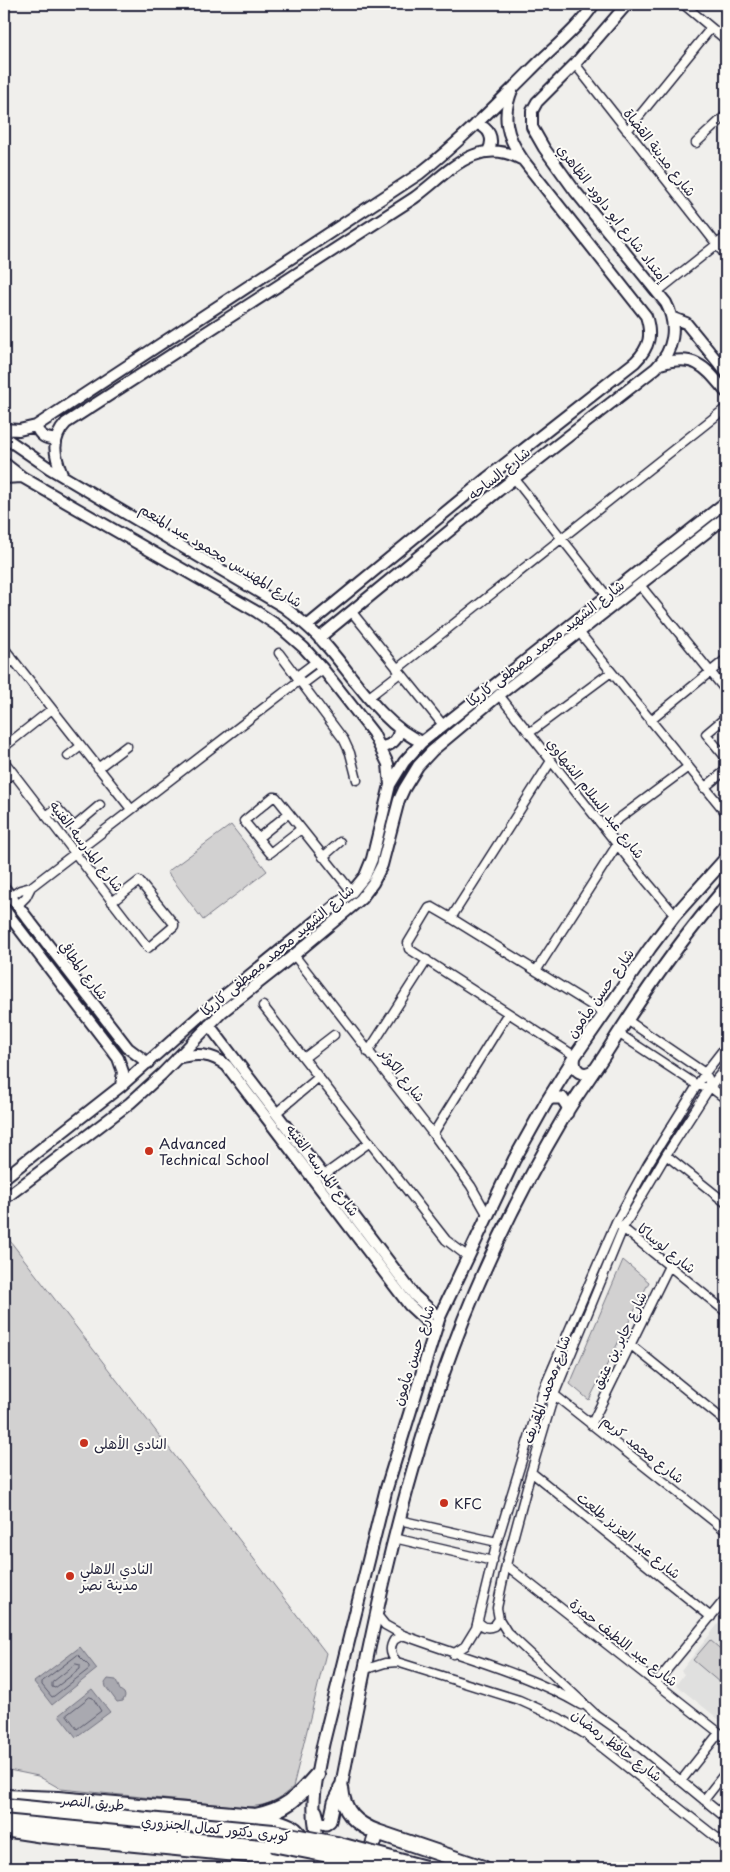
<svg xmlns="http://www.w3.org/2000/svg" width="730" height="1872" viewBox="0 0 730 1872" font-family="'Playpen Sans','Playpen Sans Arabic',sans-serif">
	<rect width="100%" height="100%" fill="#f0efec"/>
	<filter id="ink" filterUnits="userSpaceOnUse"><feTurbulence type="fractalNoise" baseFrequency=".02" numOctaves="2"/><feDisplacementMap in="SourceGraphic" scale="10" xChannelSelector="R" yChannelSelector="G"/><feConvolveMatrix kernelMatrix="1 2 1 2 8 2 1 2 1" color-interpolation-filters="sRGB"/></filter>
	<g filter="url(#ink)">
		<path fill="#e0e0df" d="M 726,1614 L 726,1725 L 676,1685 L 684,1674 L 681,1671 Z"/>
		<path fill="#d2d1d1" stroke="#7a7a86" d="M 231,825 L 267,871 L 203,920 L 167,872 Z
			M 4,1233 L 326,1653 L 293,1787 C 276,1802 267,1806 244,1807 L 61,1789 L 38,1776 L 4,1769 Z
			M 623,1260 L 649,1282 L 589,1400 L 570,1384 Z
			M 710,1640 L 726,1654 L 726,1688 L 693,1660 Z"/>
		<path fill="#a9a9b0" stroke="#737381" d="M 80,1647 L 97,1669 L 52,1705 L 34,1682 Z
			M 108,1679 L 116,1680 L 120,1690 L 124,1693 L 125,1696 L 123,1701 L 117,1702 L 106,1687 L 105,1683 Z
			M 92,1689 L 110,1712 L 76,1737 L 59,1715 Z"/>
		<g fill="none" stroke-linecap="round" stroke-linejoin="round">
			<path stroke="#58586a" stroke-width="1" d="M 78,1655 L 89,1666 L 89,1669 L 54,1696 L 52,1697 L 42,1685 L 42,1682 Z
				M 76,1664 L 80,1665 L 80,1669 L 55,1688 L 52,1687 L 52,1683 Z
				M 90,1697 L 93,1698 L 101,1711 L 77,1729 L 67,1715 Z"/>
			<g stroke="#22223b" stroke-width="11">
				<path id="street" d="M 683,4 L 726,40
					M 575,64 L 726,256
					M 627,131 L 711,28
					M 696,143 L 726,115
					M 657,292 L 726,237
					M 514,478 L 607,596
					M 640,585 L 726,691
					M 351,611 L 443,725
					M 579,632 L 726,813
					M 4,648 L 131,809
					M 279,653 L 344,740 L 350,753 L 357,780
					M 4,668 L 13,660
					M 397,669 L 726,408
					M 297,676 L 317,661
					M 303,684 L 323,669
					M 499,695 L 643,877 L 675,915
					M 369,697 L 400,673
					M 726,717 L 706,734 L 726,758
					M 650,721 L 726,659
					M 529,733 L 611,672
					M 4,747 L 52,709
					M 68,756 L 81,746
					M 4,761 L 148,948 L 174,926 L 174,924 L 139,881 L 112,902
					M 98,768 L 127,746
					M 4,780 L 13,773
					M 704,788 L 726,770
					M 46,816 L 57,808 L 74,827 L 100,805
					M 301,829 L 270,853 L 244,821 L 273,797 L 276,797 L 352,892
					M 605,829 L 688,767
					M 258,838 L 289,813
					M 323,857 L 340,842
					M 10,897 L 20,890 L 31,887 L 300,680
					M 17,906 L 26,897 L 31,887
					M 451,918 L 551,761
					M 294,955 L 433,1134 L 471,1186 L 487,1214
					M 536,971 L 617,845
					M 263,1006 L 446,1240 L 467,1256
					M 627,1020 L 705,1073 L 708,1078 L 710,1087 L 726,1099
					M 618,1033 L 697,1085 L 704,1087 L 710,1087
					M 368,1052 L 427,960
					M 575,1056 L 409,949 L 408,943 L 429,908 L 432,907 L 451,918 L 604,1013
					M 304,1058 L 334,1035
					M 276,1113 L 319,1077
					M 433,1134 L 508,1013
					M 666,1155 L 726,1203
					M 324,1175 L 370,1142
					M 619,1225 L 726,1312
					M 631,1345 L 726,1422
					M 552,1393 L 726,1531
					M 591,1425 L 669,1266
					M 531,1472 L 711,1617
					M 399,1520 L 497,1542
					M 394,1538 L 493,1561
					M 506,1565 L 726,1738
					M 377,1615 L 385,1625 L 403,1635 C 462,1657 526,1673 581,1705
					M 478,1621 C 482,1627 487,1629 494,1626 L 499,1619
					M 453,1654 L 465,1646 L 476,1628 L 497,1542 L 544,1388 L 616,1222 L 648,1164 L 705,1073 L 726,1046
					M 397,1662 C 390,1655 389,1648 394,1640 L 403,1635
					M 366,1669 L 385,1663 L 397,1662 L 519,1700 L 559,1718 L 585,1734 L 726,1845
					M 656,1683 L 726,1598
					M 591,1711 L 625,1735 L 726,1818
					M 594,1713 L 507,1632 L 499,1619 L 497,1608 L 506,1565 L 531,1472 L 554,1395 L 623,1228 L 666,1155 L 710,1087 L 726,1067
					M 681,1781 L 719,1733
					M 704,1800 L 726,1772"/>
			</g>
			<g stroke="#22223b" stroke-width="14">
				<path id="secondary" d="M 476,124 C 489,127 495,139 488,151
					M 673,318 L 686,323 L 726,372
					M 660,364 C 696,353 705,367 726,392
					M 36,426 C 39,435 46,440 56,439
					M 4,429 L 19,430 L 36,426 L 419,174 C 462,140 500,101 539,62 C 558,44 580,26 594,4
					M 4,437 L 49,468 L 284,607 C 298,618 312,629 324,643 C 353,675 382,726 422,742
					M 4,463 L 22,477 L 257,612 L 281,628 L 304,648 L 323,669 L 373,733 L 388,764 L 390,785
					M 62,475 C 55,456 50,440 66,423 L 414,198 C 448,173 477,134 523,160
					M 4,478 L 22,477
					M 307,626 L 487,478 L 635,362 C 650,347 652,335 646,316 L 523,160 C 506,136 501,115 513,88
					M 319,638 L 498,491 L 656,368 C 674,350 678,326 666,303 L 575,191 L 544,148 L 532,127 L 532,111 L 537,102 L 575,64 L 627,4
					M 381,747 C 391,746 398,740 399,730
					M 4,888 L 128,1048 L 148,1063
					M 4,909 L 118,1058 L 123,1072 L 121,1086
					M 209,1025 L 415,1296 L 439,1318
					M 177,1058 C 196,1053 212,1053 227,1066 L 409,1305 L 435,1329
					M 4,1178 L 121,1086 L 202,1014 L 352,892 L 365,876 L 372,859 L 390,785 L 404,762 L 422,742 L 726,502
					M 4,1199 L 130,1103 L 162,1074 L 222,1012 L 294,955 L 361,899 L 373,883 L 382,865 L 399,800 L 404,789 L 418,766 L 432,751 L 499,695 L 726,517"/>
			</g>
			<g stroke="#22223b" stroke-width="15">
				<path id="primary" d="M 575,1056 C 571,1071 584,1079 595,1069
					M 547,1101 L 551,1098 L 562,1098 L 568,1107 L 567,1113
					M 316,1811 L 319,1822 L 326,1824 L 330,1821 L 334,1802 L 341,1788 C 368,1648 396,1507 444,1372 C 475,1283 517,1196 565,1115 C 577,1095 591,1076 604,1056 C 641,997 680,940 726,887
					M 320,1846 C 308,1813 316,1778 323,1744 L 386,1490 L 439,1318 L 514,1160 L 547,1101 L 575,1056 L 650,948 L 675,915 L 726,858"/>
			</g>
			<g stroke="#22223b" stroke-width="18">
				<path id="highway" d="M 341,1788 C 343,1812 356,1824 377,1832 L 483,1868
					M 4,1797 L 58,1799 L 255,1816 C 286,1810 297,1798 317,1775
					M 258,1817 C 275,1822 298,1823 303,1843
					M 4,1821 L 272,1844
					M 4,1829 L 43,1835 L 268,1857 L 329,1868
					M 367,1865 L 377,1832"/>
			</g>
			<use href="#street" stroke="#fdfcf7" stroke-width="8"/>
			<use href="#secondary" stroke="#fdfcf7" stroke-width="10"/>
			<use href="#primary" stroke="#fdfcf7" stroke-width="11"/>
			<use href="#highway" stroke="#fdfcf7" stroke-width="14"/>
			<g stroke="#22223b" stroke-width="18" stroke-linecap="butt">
				<path id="highway-bridge" d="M 4,1806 L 273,1832 L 336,1844 L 425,1868
					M 272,1844 L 333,1856 L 382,1868"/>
			</g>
			<use href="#highway-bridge" stroke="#fdfcf7" stroke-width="14"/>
		</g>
	</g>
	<g fill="#c8321e" stroke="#fdfcf7" stroke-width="2">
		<circle cx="149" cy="1151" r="5"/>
		<circle cx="84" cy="1443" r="5"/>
		<circle cx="444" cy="1503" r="5"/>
		<circle cx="70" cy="1576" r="5"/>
	</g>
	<g text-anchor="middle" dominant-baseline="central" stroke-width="4" stroke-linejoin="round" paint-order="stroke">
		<g font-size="14" fill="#22223b" stroke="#fdfcf7">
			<text transform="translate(660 152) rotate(52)">شارع مدينة القضاة</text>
			<text transform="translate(613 213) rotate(52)">إمتداد شارع ابو داوود الظاهري</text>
			<text transform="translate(499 473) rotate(-39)">شارع الساحه</text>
			<text transform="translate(221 555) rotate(31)">شارع المهندس محمود عبد المنعم</text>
			<text transform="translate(545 643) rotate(-38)">شارع الشهيد محمد مصطفى كاريكا</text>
			<text transform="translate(596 798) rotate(52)">شارع عبد السلام الشهاوي</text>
			<text transform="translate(87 846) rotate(52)">شارع المدرسه الفنيه</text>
			<text transform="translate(277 950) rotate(-40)">شارع الشهيد محمد مصطفى كاريكا</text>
			<text transform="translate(84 970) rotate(52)">شارع المطافي</text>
			<text transform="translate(600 993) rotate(-55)">شارع حسن مأمون</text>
			<text transform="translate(403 1075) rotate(52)">شارع الكوثر</text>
			<text transform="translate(323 1170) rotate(53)">شارع المدرسه الفنيه</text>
			<text transform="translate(667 1248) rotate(39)">شارع لوساكا</text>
			<text transform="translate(619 1340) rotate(-64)">شارع جابر بن عتيق</text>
			<text transform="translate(413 1355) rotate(-72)">شارع حسن مأمون</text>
			<text transform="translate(546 1389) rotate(-70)">شارع محمد المقريف</text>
			<text transform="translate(643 1449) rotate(38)">شارع محمد كريم</text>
			<text transform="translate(629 1535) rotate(39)">شارع عبد العزيز طلعت</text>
			<text transform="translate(624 1642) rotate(38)">شارع عبد اللطيف حمزة</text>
			<text transform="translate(617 1745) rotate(37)">شارع حافظ رمضان</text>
			<text transform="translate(93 1802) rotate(5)">طريق النصر</text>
			<text transform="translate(216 1828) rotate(6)">كوبرى دكتور كمال الجنزوري</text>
		</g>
		<g font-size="14" fill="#22223b" stroke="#fdfcf7" text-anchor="start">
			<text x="159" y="1143">Advanced<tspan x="159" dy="16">Technical School</tspan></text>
			<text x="94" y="1443">النادي الأهلى</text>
			<text x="454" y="1503">KFC</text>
			<text x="80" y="1568">النادي الاهلي<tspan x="80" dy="16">مدينة نصر</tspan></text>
		</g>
	</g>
	<rect width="730" height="1872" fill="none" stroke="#fdfcf7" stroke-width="20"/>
	<rect x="10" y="10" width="710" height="1852" fill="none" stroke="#22223b" stroke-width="2" filter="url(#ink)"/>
</svg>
